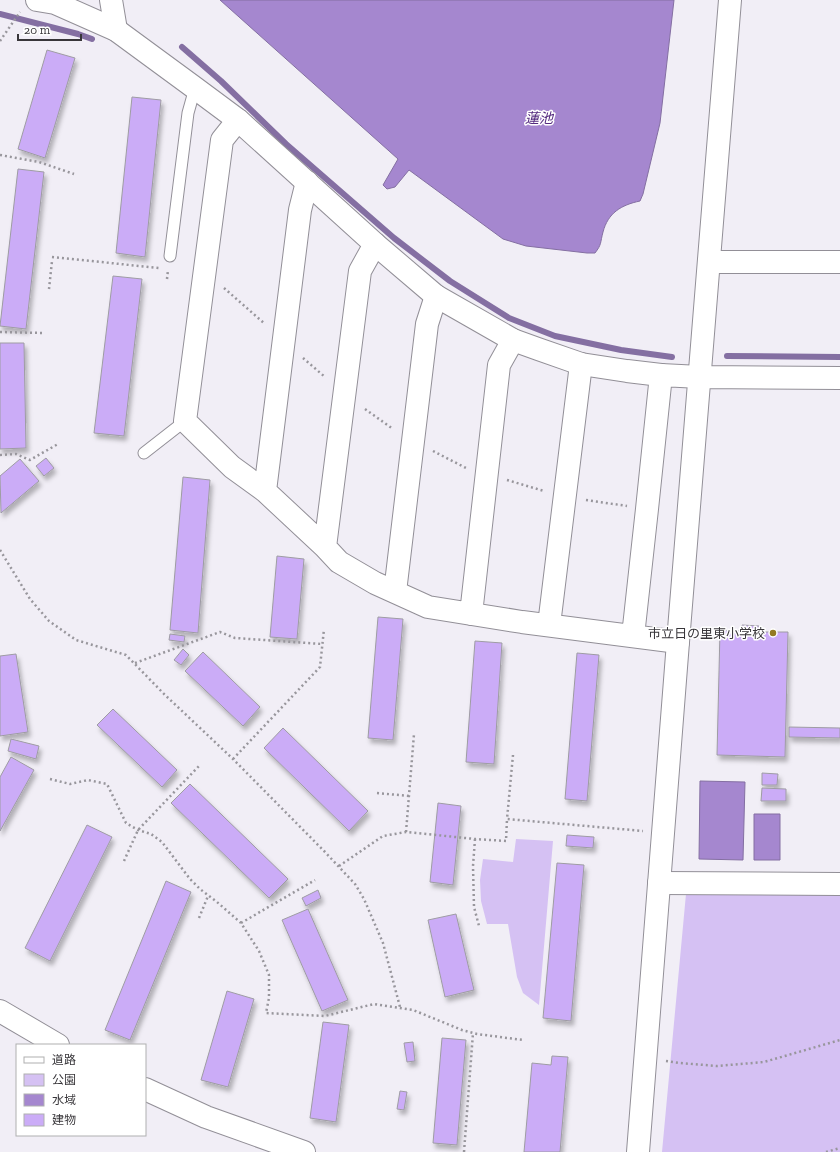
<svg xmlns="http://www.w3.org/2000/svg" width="840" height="1152" viewBox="0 0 840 1152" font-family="'Zilla Slab','Noto Sans JP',serif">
	<defs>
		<filter id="shadow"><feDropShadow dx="2.5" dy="4.5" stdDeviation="2" flood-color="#0004"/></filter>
	</defs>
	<rect width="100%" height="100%" fill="#f1eef6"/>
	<path fill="#d5c1f3" d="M 516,839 L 553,841 L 539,1005 L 523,993 L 517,977 L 508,924 L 487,924 L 481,901 L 480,880 L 483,859 L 513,862 Z
		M 686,894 L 840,894 L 840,1152 L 662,1152 Z"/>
	<path fill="#a587cf" stroke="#846fa2" d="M 220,0 L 674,0 L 660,123 L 643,194 L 640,201 C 621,205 608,213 603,232 C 600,243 602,244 595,253 L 587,253 L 526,246 L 503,239 L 409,170 L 395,187 L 387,189 L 383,185 L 398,159 Z
		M 700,781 L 745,782 L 743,860 L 699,859 Z
		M 754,814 L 780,814 L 780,860 L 754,860 Z"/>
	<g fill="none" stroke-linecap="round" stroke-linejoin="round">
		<path stroke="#846fa2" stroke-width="6" d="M 0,14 L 78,34 L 92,39
			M 182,47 L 221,81 L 286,144 L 394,238 L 450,281 L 509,318 L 555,336 L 621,350 L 672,357
			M 727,356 L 840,357"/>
	</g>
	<path fill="#cbacf7" stroke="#9e9ca3" filter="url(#shadow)" d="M 47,50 L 75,58 L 45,158 L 18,149 Z
		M 132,97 L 161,100 L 145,257 L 116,253 Z
		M 18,169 L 44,172 L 26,329 L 0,326 Z
		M 113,276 L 142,279 L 124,436 L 94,433 Z
		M 0,343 L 24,343 L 26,448 L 0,449 Z
		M 46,458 L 54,468 L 44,476 L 36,466 Z
		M 20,459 L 39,481 L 1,513 L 0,476 Z
		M 183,477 L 210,480 L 198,633 L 170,630 Z
		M 277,556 L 304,559 L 297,639 L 270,637 Z
		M 378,617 L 403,619 L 393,740 L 368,738 Z
		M 742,625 L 759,626 L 758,632 L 788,632 L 785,757 L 717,755 L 720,630 L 742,631 Z
		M 170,634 L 185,636 L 184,642 L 169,640 Z
		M 475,641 L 502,643 L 494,764 L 466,762 Z
		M 183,649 L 189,655 L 181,665 L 174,660 Z
		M 203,652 L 260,707 L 243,726 L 185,671 Z
		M 577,653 L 599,655 L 587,801 L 565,799 Z
		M 16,654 L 28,732 L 0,736 L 0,656 Z
		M 113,709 L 177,770 L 162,787 L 97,725 Z
		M 789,727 L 840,728 L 840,738 L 789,737 Z
		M 283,728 L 368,811 L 349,831 L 264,748 Z
		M 11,739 L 39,746 L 36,759 L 8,751 Z
		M 11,757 L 34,770 L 0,831 L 0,777 Z
		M 762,773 L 778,774 L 777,785 L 762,785 Z
		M 190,784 L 288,879 L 269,898 L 171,803 Z
		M 762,788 L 786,789 L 786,801 L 761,801 Z
		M 438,803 L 461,806 L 453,885 L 430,882 Z
		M 87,825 L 112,837 L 50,961 L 25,948 Z
		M 567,835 L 594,837 L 593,848 L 566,846 Z
		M 557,863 L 584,865 L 571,1021 L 543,1018 Z
		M 166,881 L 191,892 L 130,1040 L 105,1030 Z
		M 318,890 L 321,898 L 306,906 L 302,898 Z
		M 308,909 L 348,1000 L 322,1011 L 282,920 Z
		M 456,914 L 474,990 L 445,997 L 428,920 Z
		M 227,991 L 254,999 L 228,1087 L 201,1080 Z
		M 323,1022 L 349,1025 L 336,1122 L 310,1118 Z
		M 442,1038 L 466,1040 L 457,1145 L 433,1143 Z
		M 413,1042 L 415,1061 L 407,1062 L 404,1043 Z
		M 552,1056 L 568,1057 L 560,1152 L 524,1152 L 532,1063 L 551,1065 Z
		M 400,1091 L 407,1092 L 404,1110 L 397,1109 Z"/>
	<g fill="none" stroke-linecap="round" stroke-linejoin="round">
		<g stroke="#928f97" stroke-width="13">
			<path id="service" d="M 170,256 L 188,113 L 195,88
				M 144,453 L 185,421"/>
		</g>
		<g stroke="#928f97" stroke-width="24">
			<path id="minor" d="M 111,0 L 116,30
				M 238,120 L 222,140 L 185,421 L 232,467 L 265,491 L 325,547 L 339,562 L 375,583 L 428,607 L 522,622 L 678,642
				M 709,262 L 840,262
				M 265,491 L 300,210 L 307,182
				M 325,547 L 360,271 L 375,244
				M 395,592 L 427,324 L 436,296
				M 471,614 L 499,365 L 513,340
				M 549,625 L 581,364
				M 633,636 L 647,509 L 661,375 L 700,377
				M 659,883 L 840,884"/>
		</g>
		<g stroke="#928f97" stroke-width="24">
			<path id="tertiary" d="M 37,0 L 55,3 L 116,30 L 195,88 L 238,120 L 375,244 L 436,296 L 513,340 L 538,349 L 581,364 L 627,371 L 661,375
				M 700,377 L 840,378
				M 0,1011 L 58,1045
				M 145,1089 L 206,1117 L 304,1152
				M 638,1152 L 678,642 L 730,0"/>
		</g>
		<path stroke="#98969c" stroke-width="2.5" stroke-dasharray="2 3" stroke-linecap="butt" d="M 0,41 L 20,12
			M 0,155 L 39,162 L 74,174
			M 52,257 L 159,268
			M 167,279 L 168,270
			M 224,288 L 265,324
			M 49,289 L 52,261
			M 0,332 L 43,333
			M 303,358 L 325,377
			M 365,409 L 393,429
			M 433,451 L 466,468
			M 0,455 L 16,454 L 30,460 L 58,444
			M 507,480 L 544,491
			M 586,500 L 627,506
			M 0,550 L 30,599 L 49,621 L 76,640 L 126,655 L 164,694 L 233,759 L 325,852 L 355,884 L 364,899 L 383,943 L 400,1007
			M 135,663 L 220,632 L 235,638 L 322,644
			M 513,755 L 507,819 L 643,831
			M 233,759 L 320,667 L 324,629
			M 50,779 L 70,784 L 88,780 L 107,784 L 126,823 L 138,830 L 151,834 L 162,842 L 190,879 L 200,889 L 217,902 L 241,923 L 259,951 L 269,975 L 269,998 L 266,1013 L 325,1016 L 374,1004 L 413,1010 L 462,1030 L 477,1034 L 523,1040
			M 377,793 L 409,796
			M 406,832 L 414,734
			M 475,839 L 473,866 L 474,907 L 479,926
			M 124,861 L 138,830 L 199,766
			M 339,866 L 383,836 L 406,832 L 475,839 L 506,841 L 507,819
			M 199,918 L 208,896
			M 241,923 L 315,880
			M 666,1061 L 680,1063 L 717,1066 L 764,1062 L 840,1040
			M 464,1152 L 473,1033
			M 826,1152 L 840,1148"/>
		<use href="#service" stroke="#fff" stroke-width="11"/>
		<use href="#minor" stroke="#fff" stroke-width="22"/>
		<use href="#tertiary" stroke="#fff" stroke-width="22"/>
	</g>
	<circle fill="#937a21" stroke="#fff" stroke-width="1.5" cx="773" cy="633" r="4"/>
	<g text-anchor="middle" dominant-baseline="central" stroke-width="3" stroke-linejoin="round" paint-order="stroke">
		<g font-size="13" fill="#38363a" stroke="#fff" text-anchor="end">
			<text x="765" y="633">市立日の里東小学校</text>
		</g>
		<g font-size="14" font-style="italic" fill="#542b7f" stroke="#fff">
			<text x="539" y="118">蓮池</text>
		</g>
	</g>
	<rect x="16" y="1044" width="130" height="92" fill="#ffffff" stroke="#afafb0"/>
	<rect x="24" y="1057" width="20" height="6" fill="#ffffff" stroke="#afafb0"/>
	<text x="52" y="1064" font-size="12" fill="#38363a">道路</text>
	<rect x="24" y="1074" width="20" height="12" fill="#d5c1f3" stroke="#afafb0"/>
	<text x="52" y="1084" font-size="12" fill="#38363a">公園</text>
	<rect x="24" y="1094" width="20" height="12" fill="#a587cf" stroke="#afafb0"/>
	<text x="52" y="1104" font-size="12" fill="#38363a">水域</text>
	<rect x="24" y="1114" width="20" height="12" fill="#cbacf7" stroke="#afafb0"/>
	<text x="52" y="1124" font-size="12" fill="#38363a">建物</text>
	<path d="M18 34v6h63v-6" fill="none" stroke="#38363a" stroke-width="2"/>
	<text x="24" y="34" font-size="12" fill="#38363a" stroke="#ffffff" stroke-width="3" paint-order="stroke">20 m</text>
</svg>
